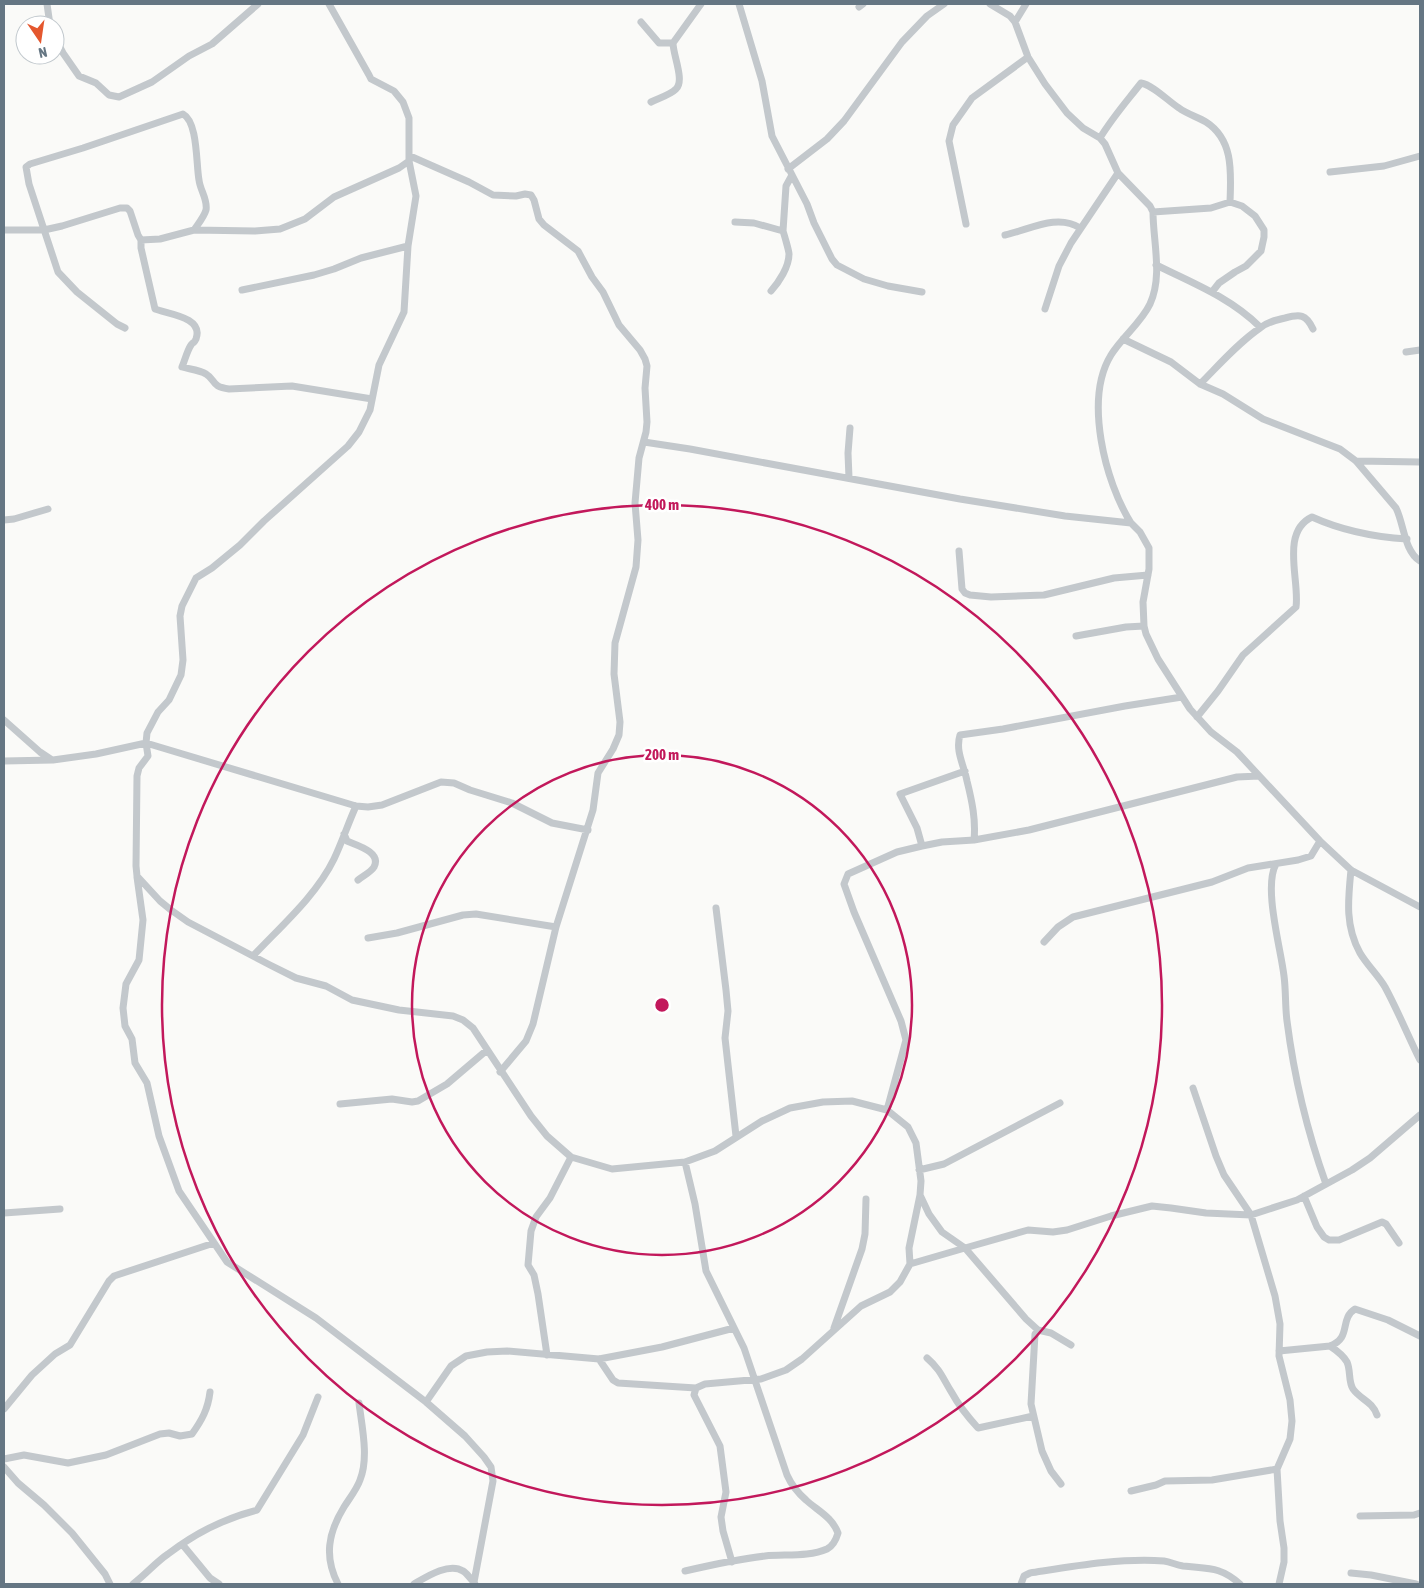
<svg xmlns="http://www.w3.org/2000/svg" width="1424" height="1588" viewBox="0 0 1424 1588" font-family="'Asap Condensed',sans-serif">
	<rect width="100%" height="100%" fill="#fafaf8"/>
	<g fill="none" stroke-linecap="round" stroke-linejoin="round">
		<path stroke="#c3c8cc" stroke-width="7" d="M 47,4 L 50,25
			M 329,4 L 369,75 L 371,79 L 394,91 L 403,102 L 409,118 L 409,161 L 416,196 L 408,246 L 404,312 L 379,365 L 370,410 L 359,432 L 348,446 L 264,521 L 240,545 L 212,568 L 196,578 L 182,606 L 180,616 L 183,660 L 181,675 L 169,700 L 158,712 L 147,733 L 146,743 L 356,806 L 368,807 L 382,805 L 441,782 L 454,783 L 470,790 L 512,803 L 552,823 L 588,830
			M 739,4 L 762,81 L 772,136 L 807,204 L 814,223 L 832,259 L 837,265 L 864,279 L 888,286 L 922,292
			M 990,4 L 1010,16 L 1015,22 L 1028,57 L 1045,84 L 1067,113 L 1083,128 L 1100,138 L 1105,144 L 1118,173 L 1150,206 L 1153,212 C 1153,241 1163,276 1150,304 C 1141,323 1122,337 1111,355 C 1084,399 1105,482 1131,523
			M 859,7 L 863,4
			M 641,22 L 659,43 L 673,43
			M 1015,22 L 1026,4
			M 55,38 L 63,53 L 79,76 L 96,83 L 109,95 L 119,97 L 152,82 L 189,56 L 212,44 L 258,4
			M 651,102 C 659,98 670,95 676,89 C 685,81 673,55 673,43 L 701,4
			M 1100,138 C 1112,118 1127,101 1141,83 C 1153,85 1168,101 1179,108 C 1187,114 1198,117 1206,122 C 1234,140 1231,173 1230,202
			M 410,156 L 469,182 L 493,195 L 516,196 L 525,194 L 531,195 L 534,200 L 539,219 L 544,225 L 578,251 L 592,277 L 603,292 L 619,325 L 640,350 L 645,359 L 647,366 L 645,388 L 647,422 L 646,432 L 639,458 L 635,503 L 638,540 L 636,567 L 615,643 L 614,674 L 620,722 L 619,735 L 613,749 L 598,773 L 593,810 L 556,927 L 533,1024 L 526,1041 L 500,1072
			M 788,169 L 827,139 L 844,121 L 902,42 L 927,16 L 944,4
			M 1330,172 L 1384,166 L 1420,156
			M 1153,212 L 1211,208 L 1230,202 L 1242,206 L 1255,216 L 1264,230 L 1264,237 L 1261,251 L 1246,266 L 1235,272 L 1219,283 L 1212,292
			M 735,222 L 754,223 L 783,231 C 784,234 789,251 789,254 C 789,267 779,282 771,291
			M 966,224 L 949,141 L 953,125 L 972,98 L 1028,57
			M 4,230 L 44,230 L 62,226 L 120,208 L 127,208 L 130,211 L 138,235 L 141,240 L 160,239 L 194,230 L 255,231 L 280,229 L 305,219 L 334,197 L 399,168 L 409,161
			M 783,231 L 786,186 L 792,175
			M 1005,235 C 1029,230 1057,213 1080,228
			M 141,240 L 141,248 L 155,309 C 168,314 204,317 196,339 C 193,345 195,340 191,345 C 187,351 185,360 182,367 C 189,369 200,370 206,374 C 216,380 211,387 229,389 L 292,386 L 372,399
			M 1156,265 C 1193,283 1231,298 1260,327
			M 242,290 L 314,275 L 334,269 L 361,258 L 408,246
			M 1045,309 L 1059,266 L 1071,243 L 1118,173
			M 125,328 L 117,324 L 77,292 L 58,272 L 29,184 L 26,167 L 30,164 L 83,148 L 183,114 C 198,122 196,164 199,180 C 200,190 208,200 206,210 C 204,217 198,224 194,230
			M 1123,339 L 1171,362 L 1200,384 L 1223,394 L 1263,419 L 1340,449 L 1356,461 L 1396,508 C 1404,524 1404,551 1420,561
			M 1406,352 L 1420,350
			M 1200,384 C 1219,365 1238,343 1260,328 C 1267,322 1276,320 1285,318 C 1300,314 1306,314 1313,329
			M 644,442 L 690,449 L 960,499 L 1065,516 L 1131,523 L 1140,532 L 1149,548 L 1149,569 L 1143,602 L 1144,626 L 1146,634 L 1158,659 L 1190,709 L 1211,732 L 1237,752 L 1320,841 L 1351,870 L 1420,907
			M 1356,461 L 1420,462
			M 849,478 L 848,453 L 850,428
			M 4,520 L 14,519 L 48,509
			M 959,551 L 962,589 L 965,593 L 970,595 L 991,597 L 1044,595 L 1114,578 L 1148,575
			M 1076,636 L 1126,627 L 1144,626
			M 1197,717 L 1218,691 L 1243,655 L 1296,607 C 1300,581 1280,532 1312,517 C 1343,531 1374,537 1407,539
			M 4,720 L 40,752 L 52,760
			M 4,761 L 53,760 L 96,754 L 146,743 L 148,756 L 139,768 L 137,776 L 136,866 L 137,876 L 160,901 L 171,910 L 188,922 L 270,965 L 296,978 L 326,986 L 352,1000 L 399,1010 L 453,1016 L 463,1020 L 473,1028 L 531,1116 L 547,1136 L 571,1157 L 612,1169 L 685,1162 L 715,1151 L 762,1121 L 790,1108 L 823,1102 L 852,1101 L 887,1110 L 908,1127 L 916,1143 L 921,1181 L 920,1195 L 929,1214 L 942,1232 L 965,1248 L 1028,1230 L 1053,1232 L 1067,1230 L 1111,1216 L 1152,1206 L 1171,1208 L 1206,1213 L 1251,1215 L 1297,1200 L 1352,1170 L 1370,1158 L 1420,1115
			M 344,834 L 347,841 C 356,845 382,852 374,867 C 371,872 363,876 358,880
			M 974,840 C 976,820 972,801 967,781 C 964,765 955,751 960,735 L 1003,729 L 1125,706 L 1182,697
			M 922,846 L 917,828 L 900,794 L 965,771
			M 1276,864 C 1263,887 1281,949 1284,976 C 1286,991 1285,1006 1287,1021 C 1294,1076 1307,1131 1326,1184
			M 1351,870 C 1348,900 1345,926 1360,953 C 1367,965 1378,975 1385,987 C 1398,1011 1408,1036 1420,1060
			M 137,877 L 143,920 L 139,960 L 126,984 L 123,1008 L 125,1026 L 132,1039 L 135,1063 L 147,1083 L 159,1136 L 179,1191 L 227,1262 L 316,1318 L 426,1402 L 465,1436 L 484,1457 L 491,1467 L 493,1481 L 474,1582 L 475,1584
			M 716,908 L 726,990 L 728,1011 L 725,1038 L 736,1136
			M 368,938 L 397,933 L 463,915 L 476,914 L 556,927
			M 1044,942 L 1058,927 L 1073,917 L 1212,882 L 1248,868 L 1298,860 L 1311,856 L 1320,841
			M 253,956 C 280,927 316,896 334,859 C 342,842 348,824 356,806
			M 1193,1088 L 1216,1156 L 1224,1175 L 1251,1215 L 1275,1296 L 1280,1324 L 1279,1356 L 1290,1400 L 1292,1421 L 1290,1439 L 1277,1469 L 1280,1521 L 1284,1548 L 1284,1562 L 1279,1584
			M 340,1104 L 392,1099 L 412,1102 L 418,1101 L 447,1084 L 487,1050
			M 887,1110 L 906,1040 L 901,1021 L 854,912 L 844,884 L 848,874 L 897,852 L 922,846 L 942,842 L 974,840 L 1029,830 L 1237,777 L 1259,776
			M 685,1162 L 695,1204 L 706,1271 L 744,1348 L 787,1475 C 791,1484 798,1493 806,1500 C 818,1511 832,1517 838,1533 C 836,1540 833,1546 827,1549 C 809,1557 785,1554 765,1556 C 738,1559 711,1565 685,1571
			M 919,1170 L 944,1164 L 1060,1103
			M 1304,1196 L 1317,1227 L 1324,1237 L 1329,1240 L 1339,1240 L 1382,1222 L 1386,1224 L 1399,1243
			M 4,1213 L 60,1209
			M 910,1264 L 965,1248 L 1026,1319 L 1038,1330
			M 834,1328 L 862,1249 L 865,1234 L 866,1199
			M 1330,1346 C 1336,1350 1343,1355 1347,1362 C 1351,1371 1348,1381 1353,1389 C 1361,1400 1372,1401 1377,1415
			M 1279,1351 L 1330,1346 C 1352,1338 1339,1319 1355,1309 L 1388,1320 L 1420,1336
			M 547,1355 L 538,1294 L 534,1275 L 528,1265 L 531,1231 L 536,1217 L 550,1198 L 571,1157
			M 927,1358 C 941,1370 943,1379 952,1393 C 959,1406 968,1417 978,1428 L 1033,1416
			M 599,1359 L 613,1380 L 618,1383 L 696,1388
			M 426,1402 L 451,1366 L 466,1356 L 487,1352 L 507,1351 L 599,1359 L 662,1347 L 734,1328
			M 4,1409 L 32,1375 L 55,1354 L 70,1345 L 109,1281 L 114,1276 L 214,1243
			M 4,1459 L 24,1455 L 68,1463 L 106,1455 L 160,1434 L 169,1433 L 180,1436 L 192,1434 C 202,1420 208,1409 210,1392
			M 4,1467 L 18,1483 L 44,1505 L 72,1533 L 105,1574 L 110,1584
			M 1061,1484 L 1051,1471 L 1042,1451 L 1031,1404 L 1035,1334 L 1038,1330 L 1051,1333 L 1071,1345
			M 1131,1491 L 1156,1485 L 1165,1481 L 1212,1480 L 1277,1469
			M 1360,1516 L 1414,1515 L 1420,1513
			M 182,1544 L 210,1578 L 219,1584
			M 732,1562 L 723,1531 L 721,1517 L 726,1492 L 720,1446 L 694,1395 L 696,1388 L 705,1384 L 761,1379 L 786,1370 L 802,1359 L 861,1306 L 890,1292 L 900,1282 L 910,1264 L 909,1248 L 920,1195
			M 1351,1573 L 1371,1575 L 1416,1584
			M 133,1584 C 145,1575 156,1562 168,1554 C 194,1534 226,1518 257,1510 L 303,1435 L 318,1397
			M 338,1584 C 324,1557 328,1533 344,1507 C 349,1499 357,1489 360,1480 C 369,1458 362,1427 359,1403
			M 414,1584 C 426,1577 449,1562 463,1571 C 467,1573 470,1579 474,1582
			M 1021,1584 L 1024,1576 L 1030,1573 C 1075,1566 1119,1558 1164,1561 C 1171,1562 1176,1565 1183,1566 C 1208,1569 1220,1566 1240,1584"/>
	</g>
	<g fill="none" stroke="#c2185b" stroke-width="2.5">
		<circle cx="662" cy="1005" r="250"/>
		<circle cx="662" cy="1005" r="500"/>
	</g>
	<circle cx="662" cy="1005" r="8" fill="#c2185b" stroke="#fff" stroke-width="2.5"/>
	<g font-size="15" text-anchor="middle" font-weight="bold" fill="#c2185b" stroke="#fff" stroke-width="5" stroke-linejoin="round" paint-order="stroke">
		<text x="662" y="510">400 m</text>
		<text x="662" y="760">200 m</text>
	</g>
	<rect width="1424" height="1588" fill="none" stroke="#657683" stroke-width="10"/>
	<g transform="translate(40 40) rotate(167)"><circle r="24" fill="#ffffff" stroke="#c1c8cd"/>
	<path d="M0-4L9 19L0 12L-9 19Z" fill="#e4572e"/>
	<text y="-8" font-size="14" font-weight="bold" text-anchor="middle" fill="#657683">N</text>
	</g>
</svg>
